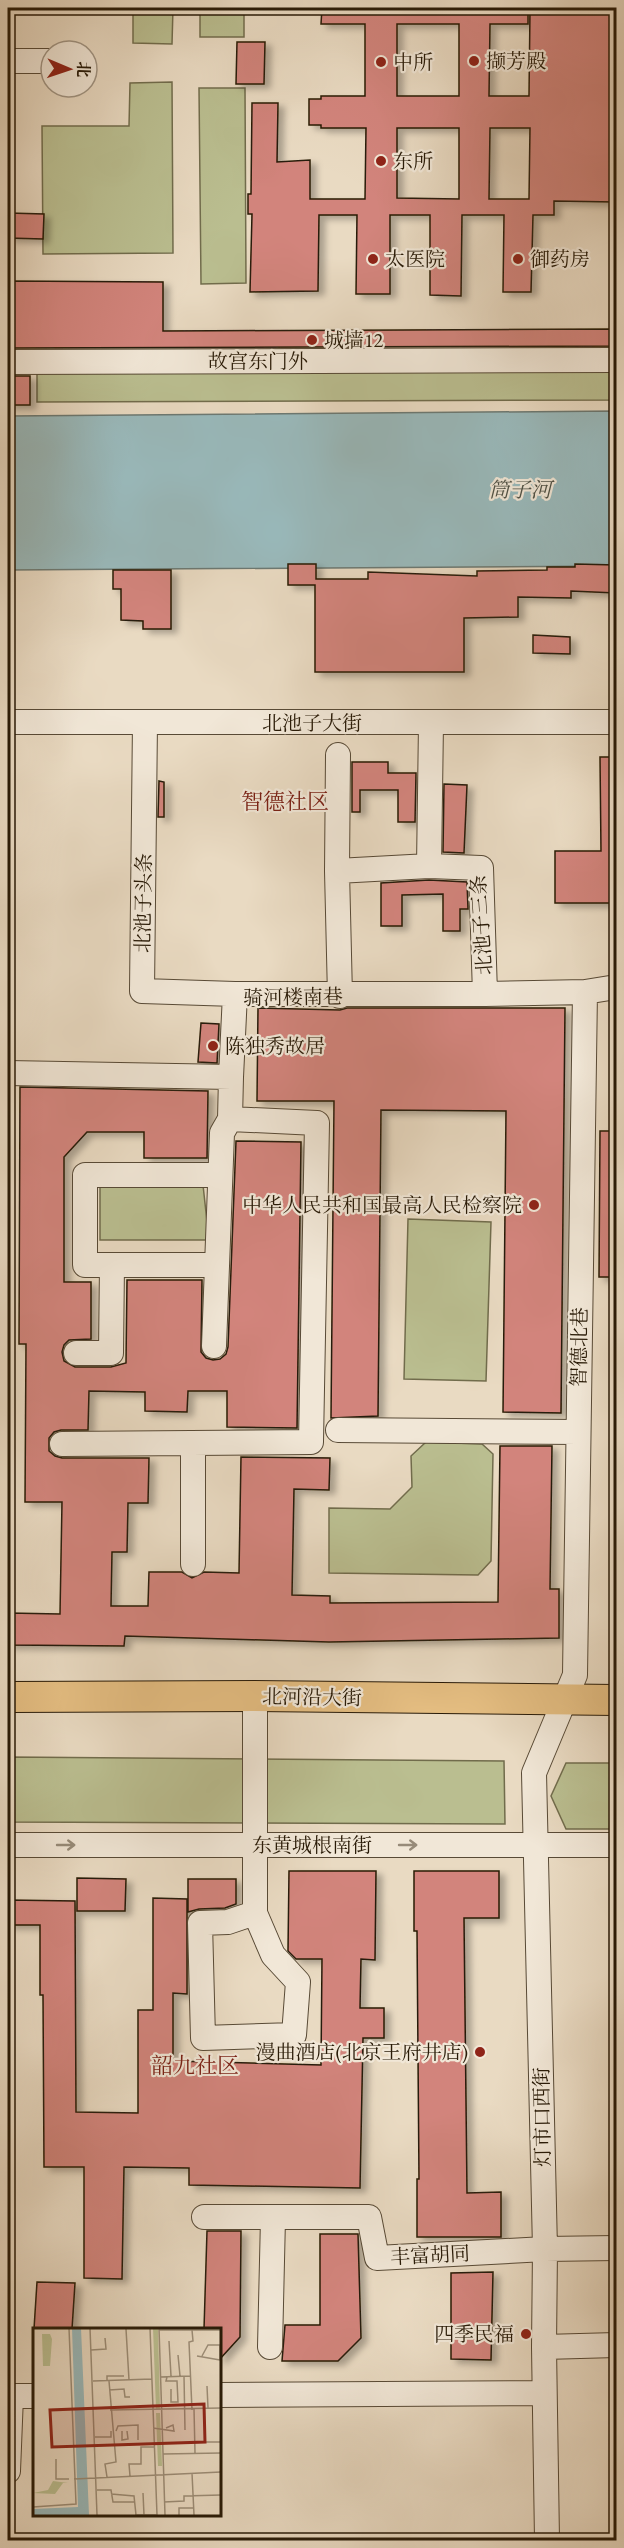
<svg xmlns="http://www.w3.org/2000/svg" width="624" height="2548" viewBox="0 0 624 2548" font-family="'EB Garamond','Noto Serif SC',serif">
	<defs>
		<filter id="shadow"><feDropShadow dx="6" dy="4" stdDeviation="3" flood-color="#0004"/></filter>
	</defs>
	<rect width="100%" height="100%" fill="#e9dac2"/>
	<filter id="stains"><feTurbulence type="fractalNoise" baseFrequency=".00333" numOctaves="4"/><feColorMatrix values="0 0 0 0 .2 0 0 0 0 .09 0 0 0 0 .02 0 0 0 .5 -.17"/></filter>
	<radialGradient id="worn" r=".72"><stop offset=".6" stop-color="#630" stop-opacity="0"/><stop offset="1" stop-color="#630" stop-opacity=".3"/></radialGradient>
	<path fill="#babe90" stroke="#716c4c" stroke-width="1.5" d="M 133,8 L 173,8 L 172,44 L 133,43 Z
		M 200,8 L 244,8 L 244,37 L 200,37 Z
		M 172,82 L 173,253 L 43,254 L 42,126 L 129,126 L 130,83 Z
		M 199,88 L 245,88 L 246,283 L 201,284 Z
		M 616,364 L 616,400 L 37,402 L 37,366 Z
		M 203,1185 L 209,1240 L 100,1240 L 100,1187 Z
		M 408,1219 L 491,1222 L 486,1381 L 404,1379 Z
		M 426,1442 L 482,1444 L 493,1454 L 491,1561 L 478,1575 L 329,1573 L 329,1508 L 390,1509 L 412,1487 L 411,1456 Z
		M 8,1757 L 504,1761 L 505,1824 L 8,1822 Z
		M 566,1763 L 616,1763 L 616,1829 L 566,1829 L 551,1796 Z"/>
	<path fill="#99b9bb" stroke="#6c7973" stroke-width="1.5" d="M 616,411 L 616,566 L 8,570 L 8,416 Z"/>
	<path fill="#d2847c" stroke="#281a07" stroke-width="1.5" fill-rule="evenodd" filter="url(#shadow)" d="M 322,8 L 528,8 L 528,24 L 490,24 L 489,96 L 529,96 L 530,11 L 572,11 L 572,8 L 616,8 L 616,202 L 554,201 L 554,215 L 533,215 L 531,292 L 503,292 L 504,215 L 462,215 L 461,296 L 430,295 L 430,215 L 390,215 L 390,294 L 356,294 L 357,215 L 319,215 L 318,291 L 250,292 L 252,214 L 248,214 L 248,194 L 251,194 L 252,103 L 278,103 L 277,162 L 310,160 L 310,199 L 365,199 L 366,128 L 321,128 L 321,125 L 309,125 L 309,99 L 321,99 L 321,96 L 365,96 L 365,24 L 321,24 ZM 397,24 L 459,24 L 459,96 L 397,96 ZM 397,128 L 459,128 L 459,199 L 397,198 ZM 490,128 L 530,128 L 529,199 L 489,199 Z
		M 237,42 L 265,42 L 264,84 L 236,84 Z
		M 8,213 L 44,214 L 43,239 L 8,238 Z
		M 8,281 L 163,282 L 163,331 L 616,329 L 616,346 L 8,348 Z
		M 8,376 L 30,376 L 30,405 L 8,405 Z
		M 288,564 L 316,564 L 316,579 L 368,579 L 368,572 L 477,576 L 477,571 L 547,570 L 547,567 L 575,567 L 575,564 L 616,565 L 616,593 L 571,591 L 571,598 L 518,597 L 518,617 L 464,618 L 464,672 L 315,672 L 315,585 L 288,585 Z
		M 113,570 L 171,570 L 171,629 L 143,629 L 143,621 L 121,620 L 121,589 L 113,589 Z
		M 533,635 L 570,637 L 570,654 L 533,653 Z
		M 600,757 L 616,757 L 616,903 L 555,903 L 555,851 L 601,851 Z
		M 352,762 L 388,762 L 388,773 L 416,773 L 415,822 L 398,822 L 398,790 L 360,790 L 360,812 L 352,812 Z
		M 159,781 L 164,782 L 164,817 L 158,817 Z
		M 444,784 L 467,785 L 464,853 L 443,852 Z
		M 429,880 L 467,882 L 468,909 L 460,909 L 460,931 L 443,931 L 443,894 L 402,895 L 402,926 L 381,926 L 381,883 Z
		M 258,1008 L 340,1010 L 347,1008 L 565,1008 L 561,1413 L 503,1412 L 506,1111 L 381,1110 L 378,1416 L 331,1418 L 334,1101 L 257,1101 Z
		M 201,1023 L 219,1024 L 217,1063 L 198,1062 Z
		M 20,1087 L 208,1091 L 207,1158 L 144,1158 L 144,1132 L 87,1132 L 64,1157 L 64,1282 L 91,1282 L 91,1339 L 69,1340 L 64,1345 L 62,1352 L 64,1361 L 75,1367 L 111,1367 L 126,1363 L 127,1280 L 202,1280 L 201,1352 L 206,1358 L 213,1360 L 220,1359 L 226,1354 L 228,1347 L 236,1141 L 301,1142 L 297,1428 L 227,1427 L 227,1391 L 188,1391 L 187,1412 L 145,1411 L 145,1392 L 89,1391 L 88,1430 L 61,1430 L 54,1432 L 49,1438 L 49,1451 L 55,1456 L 62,1458 L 149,1458 L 148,1503 L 128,1503 L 127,1552 L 112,1552 L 111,1606 L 148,1606 L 149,1572 L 182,1572 L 192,1578 L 204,1572 L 239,1573 L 241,1457 L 330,1458 L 329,1490 L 294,1489 L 292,1595 L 330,1596 L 330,1603 L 498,1602 L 500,1446 L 552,1446 L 550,1589 L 559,1589 L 559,1638 L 329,1642 L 125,1636 L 124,1646 L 8,1645 L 8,1613 L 60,1614 L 62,1502 L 25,1502 L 26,1344 L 19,1344 Z
		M 600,1131 L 616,1131 L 616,1277 L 599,1277 Z
		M 289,1871 L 376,1871 L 375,1960 L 361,1959 L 360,2008 L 384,2008 L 384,2038 L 363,2038 L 360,2188 L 189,2185 L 189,2168 L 124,2167 L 122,2279 L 84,2278 L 84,2167 L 44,2167 L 43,1995 L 40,1995 L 40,1925 L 8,1925 L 8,1900 L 75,1901 L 76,2112 L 138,2113 L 138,2010 L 153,2010 L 153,1898 L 187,1899 L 187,1994 L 173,1993 L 173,2061 L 321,2065 L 322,1959 L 296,1959 L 288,1951 Z
		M 414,1871 L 499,1871 L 499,1918 L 464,1918 L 467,2193 L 501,2192 L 501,2237 L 417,2237 L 417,2179 L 419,2179 L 417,1931 L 414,1931 Z
		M 77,1878 L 126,1879 L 125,1911 L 77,1911 Z
		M 188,1879 L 236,1879 L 236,1904 L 225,1908 L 199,1909 L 188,1912 Z
		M 207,2231 L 241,2231 L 240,2337 L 219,2360 L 219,2329 L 204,2329 Z
		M 320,2234 L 358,2234 L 361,2338 L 338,2361 L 282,2361 L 285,2325 L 320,2325 Z
		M 493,2272 L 491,2360 L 451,2359 L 451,2273 Z
		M 37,2282 L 75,2283 L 72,2329 L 34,2329 Z"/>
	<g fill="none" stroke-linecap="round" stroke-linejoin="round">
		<g stroke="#584a36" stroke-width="26">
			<path id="minor" d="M 8,61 L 51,61
				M 8,362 L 616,360
				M 8,722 L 616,722
				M 145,722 L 142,991 L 235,994
				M 431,723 L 429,866 L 481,868 L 485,994
				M 337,871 L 338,755
				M 340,996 L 337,871 L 429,866
				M 8,1073 L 231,1077 L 235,994 L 485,994 L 585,992 L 616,987
				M 217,1265 L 85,1265 L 85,1175 L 220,1175
				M 214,1346 L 222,1133 L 230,1119
				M 76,1353 L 111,1353 L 112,1265
				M 338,1430 L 578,1432
				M 62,1444 L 311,1442 L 317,1123 L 230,1119 L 231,1077
				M 193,1564 L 193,1443
				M 255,1696 L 255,1913 L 228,1922 L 200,1923 L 203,2038 L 294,2035 L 298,1982 L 273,1955 L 255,1913
				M 8,1845 L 616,1845
				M 204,2217 L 369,2217 L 377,2258 L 545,2249 L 616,2248
				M 270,2347 L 273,2218
				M 544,2347 L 616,2345
				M 219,2395 L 544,2393
				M 8,2396 L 34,2396
				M 8,2471 L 11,2396
				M 547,2540 L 544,2347 L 545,2249 L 534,1773 L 575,1675 L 585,992"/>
		</g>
		<g stroke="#281a07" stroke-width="32">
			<path id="major" d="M 8,1697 L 255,1696 L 616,1700"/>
		</g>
		<use href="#minor" stroke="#f1e7d7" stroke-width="24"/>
		<use href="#major" stroke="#e4bd81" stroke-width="30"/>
	</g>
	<defs><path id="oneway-shaft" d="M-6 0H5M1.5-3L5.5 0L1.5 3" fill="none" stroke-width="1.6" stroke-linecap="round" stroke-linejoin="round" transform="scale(1.5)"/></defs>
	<g stroke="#978b79">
		<use href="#oneway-shaft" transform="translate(66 1845)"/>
		<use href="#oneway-shaft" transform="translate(408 1845)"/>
	</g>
	<g fill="#8f2418" stroke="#f1e7d7" stroke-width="2">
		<circle cx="474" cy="61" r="6"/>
		<circle cx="381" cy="62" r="6"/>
		<circle cx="381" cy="161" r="6"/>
		<circle cx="373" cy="259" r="6"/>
		<circle cx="518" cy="259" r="6"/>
		<circle cx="312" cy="340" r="6"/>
		<circle cx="213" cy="1046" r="6"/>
		<circle cx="534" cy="1205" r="6"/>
		<circle cx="480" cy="2052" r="6"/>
		<circle cx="526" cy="2334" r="6"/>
	</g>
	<g text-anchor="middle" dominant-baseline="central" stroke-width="4.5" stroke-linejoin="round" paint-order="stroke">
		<g font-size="20" fill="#281a07" stroke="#f1e7d7" text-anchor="start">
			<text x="486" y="61">撷芳殿</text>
			<text x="393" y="62">中所</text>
			<text x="393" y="161">东所</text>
			<text x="385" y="259">太医院</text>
			<text x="530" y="259">御药房</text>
			<text x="324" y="340">城墙12</text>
			<text x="225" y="1046">陈独秀故居</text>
			<text x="522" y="1205" text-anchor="end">中华人民共和国最高人民检察院</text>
			<text x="468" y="2052" text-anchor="end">漫曲酒店(北京王府井店)</text>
			<text x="514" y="2334" text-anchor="end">四季民福</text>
		</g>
		<g font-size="20" fill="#281a07" stroke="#f1e7d7">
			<text x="258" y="361">故宫东门外</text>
			<text x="312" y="723">北池子大街</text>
			<text transform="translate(143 903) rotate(-89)">北池子头条</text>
			<text transform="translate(481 925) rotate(-94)">北池子三条</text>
			<text transform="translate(293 997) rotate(-1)">骑河楼南巷</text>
			<text transform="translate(579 1347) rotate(-89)">智德北巷</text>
			<text transform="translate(312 1697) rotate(1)">北河沿大街</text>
			<text x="312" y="1845">东黄城根南街</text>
			<text transform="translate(542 2117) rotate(-91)">灯市口西街</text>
			<text transform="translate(430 2255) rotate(-3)">丰富胡同</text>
		</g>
		<g font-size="21" font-style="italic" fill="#505246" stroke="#f1e7d7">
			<text x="520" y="489">筒子河</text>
		</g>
		<g font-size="22" fill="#7a1f14" stroke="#f1e7d7">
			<text x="285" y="801">智德社区</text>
			<text x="195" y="2065">韶九社区</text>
		</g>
	</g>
	<g transform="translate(33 2328)">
		<rect width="188" height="188" fill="#e9dac2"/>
		<path d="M 120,0 L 125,0 L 127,81 L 123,81 ZM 9,6 L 17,6 L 19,11 L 17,38 L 10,38 ZM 123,85 L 127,85 L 129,138 L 125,138 ZM 20,153 L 35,155 L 30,155 L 22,166 L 0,165 L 15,162 Z" fill="#babe90"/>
		<path d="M 39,0 L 48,0 L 56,187 L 0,187 L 0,181 L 45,179 Z" fill="#99b9bb"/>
		<path fill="none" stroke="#9c8d77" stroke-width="1.5" d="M 57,0 L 64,187M 82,0 L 101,0M 117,0 L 124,187M 126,0 L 132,187M 93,1 L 96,52M 126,2 L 188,2M 136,13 L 138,48M 58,22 L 73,21 L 72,10M 145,27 L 147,48M 164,28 L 187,32M 169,28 L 175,17 L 187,17 L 187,32M 151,48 L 152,102M 127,49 L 157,48M 134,49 L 133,53 L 144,53 L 145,74 L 138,74 L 138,61M 60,53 L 119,51M 74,53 L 74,48 L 91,48M 174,58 L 175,80M 76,62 L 91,61 L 92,69 L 97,69M 161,81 L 162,125M 77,82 L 188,80M 159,82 L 156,14 L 160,13 L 159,2M 120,100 L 141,103 L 140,97 L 133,100M 83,103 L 85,98 L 105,97 L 105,112M 89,103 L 89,112 L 95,111 L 94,103M 62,109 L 78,109 L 78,103M 163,114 L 188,114M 130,126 L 188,125M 23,131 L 23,151 L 36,151M 159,145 L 161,187M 97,148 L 96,136 L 108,136 L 108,119 L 121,119M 74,149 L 72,136 L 83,134 L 76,53M 63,150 L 188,144M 41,151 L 63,150M 64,162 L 78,162 L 80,174 L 102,174M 110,165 L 111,187M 78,166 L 101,168 L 103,187M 131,174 L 151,173 L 151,168 L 188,167M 0,179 L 43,176 L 36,0M 102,187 L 124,187M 146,187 L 146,180 L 160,180"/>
		<path fill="#8f2418" fill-opacity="0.15" stroke="#8f2418" stroke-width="3" d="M 171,76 L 172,114 L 19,119 L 17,82 Z"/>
		<rect width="188" height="188" fill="none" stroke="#281a07" stroke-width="3"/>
	</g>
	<rect width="624" height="2548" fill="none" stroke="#e9dac2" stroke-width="30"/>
	<rect x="9" y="9" width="606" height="2530" fill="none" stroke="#281a07" stroke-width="3"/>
	<rect x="15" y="15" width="594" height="2518" fill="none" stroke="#281a07" stroke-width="1.5"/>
	<g transform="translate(69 69) rotate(92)"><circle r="28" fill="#f1e7d7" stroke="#a19584" stroke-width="1.5"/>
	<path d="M0-4.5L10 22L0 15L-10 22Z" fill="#8f2418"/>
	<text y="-9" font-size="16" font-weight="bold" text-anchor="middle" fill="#281a07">北</text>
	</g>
	<rect width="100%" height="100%" filter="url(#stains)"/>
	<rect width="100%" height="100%" fill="url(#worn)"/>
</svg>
